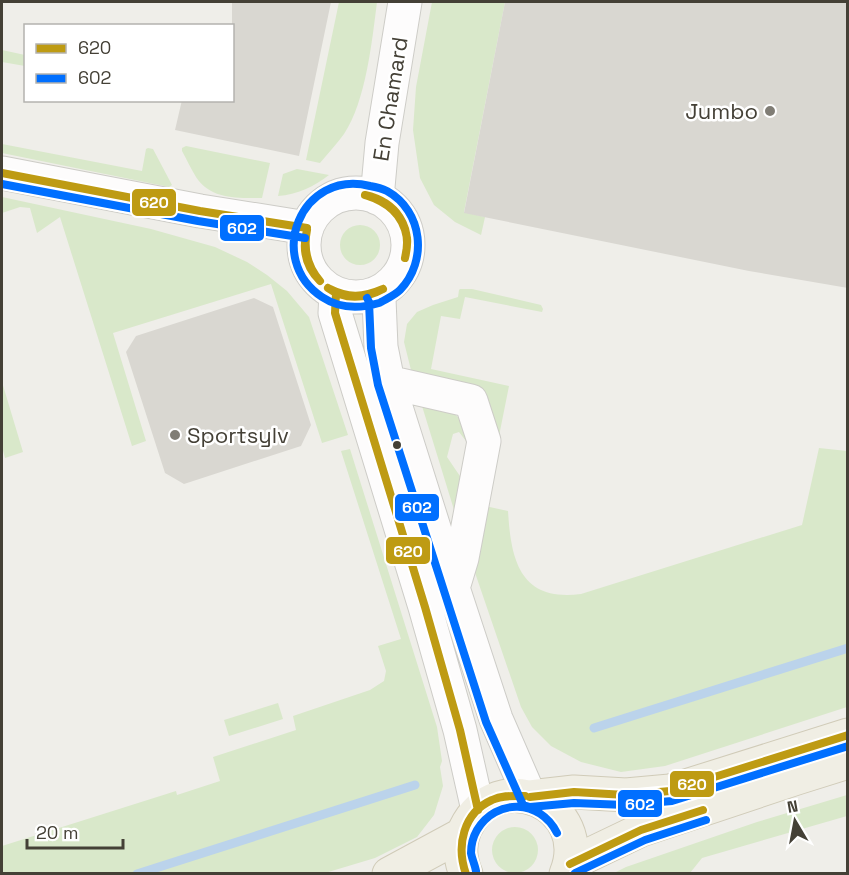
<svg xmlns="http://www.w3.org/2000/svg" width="849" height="875" viewBox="0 0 849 875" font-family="'Space Grotesk',sans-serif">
	<rect width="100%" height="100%" fill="#efeee9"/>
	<path fill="#d9e8ca" d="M 339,2 L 377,2 C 372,41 366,101 344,134 C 337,144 328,153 320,163 L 306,160 Z
		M 432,2 L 505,2 L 464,212 L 485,217 L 481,235 L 455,222 L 434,205 L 420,178 L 413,130 L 416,87 Z
		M 2,50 L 25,55 L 25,66 L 2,62 Z
		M 2,144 L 142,171 L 146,149 L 148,148 L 153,149 L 172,185 L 169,187 L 2,153 Z
		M 186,146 L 270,163 L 262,198 C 238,198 211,200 196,177 C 191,169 187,160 182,151 L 182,148 Z
		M 297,169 L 329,175 C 315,186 297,195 278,196 L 283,174 Z
		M 2,197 L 151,229 L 215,247 L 247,262 L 267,275 L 287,291 L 309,317 L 348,435 L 322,443 L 271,284 L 113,333 L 146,441 L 132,446 L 60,217 L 37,233 L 30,208 L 20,207 L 2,213 Z
		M340 245a20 20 0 1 1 40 0a20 20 0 1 1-40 0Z
		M 460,289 L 472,289 L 541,305 L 543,309 L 542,312 L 465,297 L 460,319 L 441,316 L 431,369 L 509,386 L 485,506 L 508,511 C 511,560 520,602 581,594 L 802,525 L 819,448 L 847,451 L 847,707 L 665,766 L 621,772 L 581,762 L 551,746 L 532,727 L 521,707 L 471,561 L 493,442 L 413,378 L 404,342 L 407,324 L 417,312 L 433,305 L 458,297 L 459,290 Z
		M 2,382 L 23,452 L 5,458 L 2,447 Z
		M 422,406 L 452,412 L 471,428 L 473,450 L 459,432 L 453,434 L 447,457 L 466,485 L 459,526 Z
		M 350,449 L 437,727 L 442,761 L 440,767 L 443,786 L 434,815 L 417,837 L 375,858 L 325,873 L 2,873 L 2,846 L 176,791 L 177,795 L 220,781 L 213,757 L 296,730 L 293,716 L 370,690 L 384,681 L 386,671 L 378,646 L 401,639 L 341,451 Z
		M 278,703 L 283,719 L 229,736 L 224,720 Z
		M 847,795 L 847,816 L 702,858 L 690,873 L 614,873 L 626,867 L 757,822 Z
		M492 850a23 23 0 1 1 46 0a23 23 0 1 1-46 0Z"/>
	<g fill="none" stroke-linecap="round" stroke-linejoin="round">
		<path stroke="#bbd3eb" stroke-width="9" d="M 594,728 L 848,648
			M 137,874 L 415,785"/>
	</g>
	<path fill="#d9d7d1" d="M 232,2 L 331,2 L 299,156 L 175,130 L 182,100 L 232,100 Z
		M 505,2 L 848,2 L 848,288 L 749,271 L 464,213 Z
		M 254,298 L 273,307 L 311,425 L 301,446 L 184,484 L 165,473 L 126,352 L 136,336 Z"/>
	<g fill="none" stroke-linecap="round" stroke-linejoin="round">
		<g stroke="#cdccc7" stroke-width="35">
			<path id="minor" d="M 2,173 L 200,211 L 307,228
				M304 245a52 52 0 1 1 104 0a52 52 0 1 1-104 0Z
				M 377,198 L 382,143 L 405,2
				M 336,293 L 335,313 L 425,607 L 460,730 L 478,810
				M 376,293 L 379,299 L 381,347 L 388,382 L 453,588 L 496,719 L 530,797
				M 388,382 L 471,401 L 484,441 L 462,558 L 453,588"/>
		</g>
		<g stroke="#d0cbb8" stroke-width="35">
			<path id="major" d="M 530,797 L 574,792 L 626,795 L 670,791 L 848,735
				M 570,864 L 641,830 L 797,778 L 848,762
				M 389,874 L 463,834
				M 466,874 C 460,860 459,843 465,829 C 497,762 594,805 566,874"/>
		</g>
		<use href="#minor" stroke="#fdfcfc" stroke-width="33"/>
		<use href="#major" stroke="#f0eee4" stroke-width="33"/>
		<g stroke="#fff" stroke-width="12">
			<path id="bus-1" d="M 2,173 L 200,211 L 307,228
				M 365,195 C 396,202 413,226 405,258
				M 365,195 C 387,202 403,214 407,238 C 408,245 406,252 405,258
				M 307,230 C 303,250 307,266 320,281
				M 307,230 C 302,249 306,267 320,281
				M 328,288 C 348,298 362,298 383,289
				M 328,288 C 344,300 365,299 383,289
				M 336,293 L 335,313 L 425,607 L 460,730 L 478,810
				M 530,797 L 574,792 L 626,795 L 670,791 L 848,735
				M 570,864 L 641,830 L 703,810
				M 466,874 C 456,846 463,813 492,800 C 502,795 514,796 525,796"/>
		</g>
		<g stroke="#fff" stroke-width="12">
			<path id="bus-2" d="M 2,184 L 198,221 L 305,238
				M 367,298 L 369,302 L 371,348 L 378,385 L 486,722 L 523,805 L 530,807 L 574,803 L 626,805 L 672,801 L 848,746
				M 379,303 C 359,309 340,309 322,297 C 265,259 301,169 370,186 C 376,187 381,188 387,191 C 423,211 428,261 400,290 C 395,295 388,298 381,302
				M 476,871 C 475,865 472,859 471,853 C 471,845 473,837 477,830 C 496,798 540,799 557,833
				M 575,873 L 645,840 L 706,820"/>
		</g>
		<use href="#bus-1" stroke="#be9b13" stroke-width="8"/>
		<use href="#bus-2" stroke="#006fff" stroke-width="8"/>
	</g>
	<g fill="#807d75" stroke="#fff" stroke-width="2">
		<circle cx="770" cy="111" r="6"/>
		<circle cx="175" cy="435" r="6"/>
	</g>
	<circle fill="#444036" stroke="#fff" stroke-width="2" cx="397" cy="445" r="5"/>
	<g text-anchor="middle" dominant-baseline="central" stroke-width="5" stroke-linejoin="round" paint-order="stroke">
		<g font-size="22" fill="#444036" stroke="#fff">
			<text transform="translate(390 99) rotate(-81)">En Chamard</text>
		</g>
		<g font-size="22" fill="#444036" stroke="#fff" text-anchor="end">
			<text x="758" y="111">Jumbo</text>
			<text x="187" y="435" text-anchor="start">Sportsylv</text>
		</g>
	</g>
	<g stroke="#fff" stroke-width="2">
		<rect x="131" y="188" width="46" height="29" rx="6" fill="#be9b13"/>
		<rect x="219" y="214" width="46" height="28" rx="6" fill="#006fff"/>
		<rect x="394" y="493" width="46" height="29" rx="6" fill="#006fff"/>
		<rect x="385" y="536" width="46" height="29" rx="6" fill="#be9b13"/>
		<rect x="669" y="770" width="46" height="28" rx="6" fill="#be9b13"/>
		<rect x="617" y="789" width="46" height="29" rx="6" fill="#006fff"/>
	</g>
	<g font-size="16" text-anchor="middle" font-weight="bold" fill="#fff">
		<text x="154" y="208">620</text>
		<text x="242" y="234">602</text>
		<text x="417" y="513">602</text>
		<text x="408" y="557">620</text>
		<text x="692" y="790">620</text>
		<text x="640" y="810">602</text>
	</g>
	<rect width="849" height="875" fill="none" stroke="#444036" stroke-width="6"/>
	<rect x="24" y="24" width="210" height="78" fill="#ffffff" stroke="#b4b3af" stroke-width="1.5"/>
	<rect x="36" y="44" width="30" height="9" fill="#be9b13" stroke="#b4b3af" stroke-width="1.5"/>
	<text x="78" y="54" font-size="18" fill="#444036">620</text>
	<rect x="36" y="74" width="30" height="9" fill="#006fff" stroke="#b4b3af" stroke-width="1.5"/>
	<text x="78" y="84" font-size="18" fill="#444036">602</text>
	<g transform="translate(795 821) rotate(350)" stroke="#ffffff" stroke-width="4.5" paint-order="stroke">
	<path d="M0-4.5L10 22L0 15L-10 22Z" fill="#444036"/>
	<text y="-9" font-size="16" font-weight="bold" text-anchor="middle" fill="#444036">N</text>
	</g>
	<path d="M27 839v9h96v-9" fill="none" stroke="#444036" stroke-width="3"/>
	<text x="36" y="839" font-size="18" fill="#444036" stroke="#ffffff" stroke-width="4.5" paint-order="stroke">20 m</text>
</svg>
